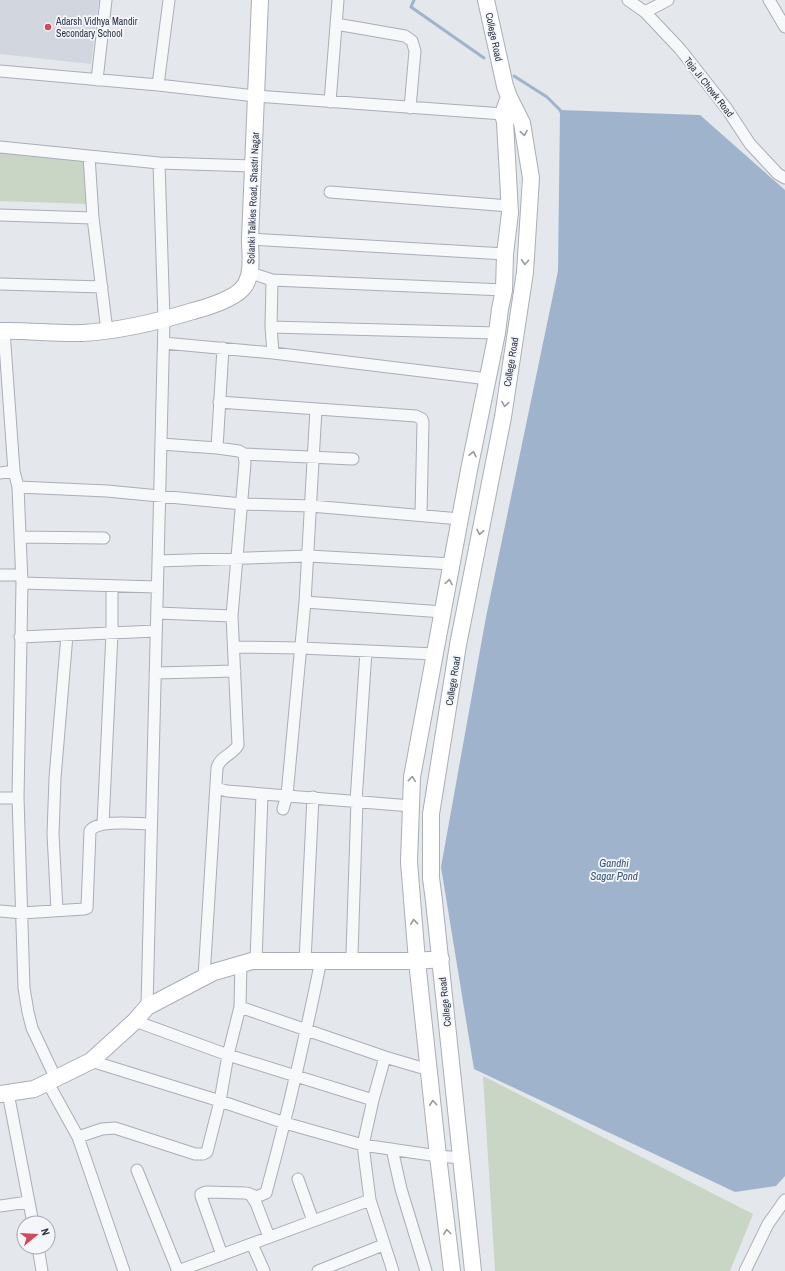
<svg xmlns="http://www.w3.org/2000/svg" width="785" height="1271" viewBox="0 0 785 1271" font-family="'Archivo Narrow',sans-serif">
	<rect width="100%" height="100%" fill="#e4e7ec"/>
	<path fill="#d2d6de" d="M 0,0 L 99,0 L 91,64 L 0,54 Z"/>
	<path fill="#c9d6c5" d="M 0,150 L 84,155 L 89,204 L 0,201 Z
		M 483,1076 L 753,1214 L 730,1271 L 495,1271 Z"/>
	<path fill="#9fb4cc" d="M 560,110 L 700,115 L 785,190 L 785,1176 L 776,1186 L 735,1192 L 474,1069 L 441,867 L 486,617 L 558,271 Z"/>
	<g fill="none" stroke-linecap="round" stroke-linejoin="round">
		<path stroke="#9fb4cc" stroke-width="3" d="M 414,0 L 411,7 L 484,58
			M 514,76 L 547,97 L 560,110 L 561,112"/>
		<g stroke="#a9aeb7" stroke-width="13">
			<path id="street" d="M 628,0 L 645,12 L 680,49 L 727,109 L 750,144 L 778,174 L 785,178
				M 769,0 L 785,27
				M 645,12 L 668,0
				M 336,24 L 405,36 L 412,41 L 415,51 L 410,108
				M 0,71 L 158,85 L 256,96 L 503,114
				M 97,80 L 106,0
				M 158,85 L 169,0
				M 330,102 L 338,0
				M 0,147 L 89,156 L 93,218 L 107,331
				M 89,156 L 159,163 L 253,166
				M 330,192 L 510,206
				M 0,215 L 93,218
				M 250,239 L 505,254
				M 251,273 L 272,280 L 504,290
				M 272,280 L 271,327 L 273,353 L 488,379
				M 0,284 L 102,287
				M 271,327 L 497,333
				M 4,331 L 14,471 L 18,487 L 22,583 L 18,798 L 24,988 L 28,1012 L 32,1028 L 56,1079
				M 164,343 L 273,353
				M 219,402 L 416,416 L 422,419 L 423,422 L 421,515
				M 161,444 L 217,448 L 223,348
				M 244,454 L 353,459
				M 0,473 L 14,471
				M 18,487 L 107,491 L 242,504 L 311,506 L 460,519
				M 20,537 L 104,538
				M 158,561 L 309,556 L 452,564
				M 0,575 L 21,575
				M 22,583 L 157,587
				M 305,602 L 443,612
				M 157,613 L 232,616
				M 20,637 L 156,631
				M 234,647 L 301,648 L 435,654
				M 155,673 L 235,671
				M 216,788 L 227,791 L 411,806
				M 0,798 L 18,798
				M 283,809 L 287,795 L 305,602 L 316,409
				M 103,824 L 112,633 L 112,586
				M 57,910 L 53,834 L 55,778 L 67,635
				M 0,911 L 22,913 L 84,909 L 87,908 L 90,831 C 98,819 137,824 151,824
				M 352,954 L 357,801 L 356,801 L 366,651
				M 256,961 L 262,794
				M 305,961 L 313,797
				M 204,977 L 217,768 C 220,756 233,755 238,745 L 232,616 L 245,463 L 244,454 L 239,451 L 217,448
				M 147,1007 L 164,320 L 159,163
				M 240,1007 L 385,1057 L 429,1070
				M 135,1021 L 228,1055 L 373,1100
				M 385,1057 L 373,1100 L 363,1145 L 370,1200 L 393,1271
				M 91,1061 L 220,1101 L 285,1123 L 363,1145 L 438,1156 L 461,1158
				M 48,1083 L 78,1137 L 124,1271
				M 8,1093 L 33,1223
				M 78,1137 L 102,1129 L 115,1128 L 195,1154 L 203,1154 L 207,1152 L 220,1101 L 228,1055 L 240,1007 L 241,964
				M 392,1149 L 401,1189 L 426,1271
				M 137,1170 L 178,1271
				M 298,1179 L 313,1221
				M 250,1194 L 256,1197 L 266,1193 C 287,1116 305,1039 321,960
				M 0,1206 L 28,1202
				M 252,1244 L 264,1271
				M 38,1247 L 42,1271
				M 222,1255 L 201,1196 L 201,1194 L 206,1192 L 245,1193 L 250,1194 L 256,1203 L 269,1237
				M 178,1271 L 370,1200
				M 318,1271 L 383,1245
				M 745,1271 L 768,1224 L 785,1200"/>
		</g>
		<g stroke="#a9aeb7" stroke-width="18">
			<path id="secondary" d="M 0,331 C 27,330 55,334 82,333 C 120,331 157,322 193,311 C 206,308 233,299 242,289 C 254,276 250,255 250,239 L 260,0
				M 0,1094 L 34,1089 L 91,1061 L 135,1021 L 147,1007 L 214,972 L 252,961 L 417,961 L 441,959
				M 452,1271 L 438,1156 L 417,961 L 409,862 L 412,777 L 469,470 L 497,333 L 500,309 L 504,290 L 505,254 L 510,213 L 505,122 L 503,114 L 509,97
				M 473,1271 L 434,901 L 431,878 L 431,814 L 458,645 L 503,417 L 525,272 L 531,178 L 522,123 L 509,97 L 505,86 L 486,0"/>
		</g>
		<use href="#street" stroke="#f7f8fa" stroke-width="11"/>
		<use href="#secondary" stroke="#fff" stroke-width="16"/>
	</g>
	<defs><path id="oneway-chevron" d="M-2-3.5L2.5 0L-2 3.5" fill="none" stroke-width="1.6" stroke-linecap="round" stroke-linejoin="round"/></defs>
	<g stroke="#959aa2">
		<use href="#oneway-chevron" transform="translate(524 133) rotate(81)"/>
		<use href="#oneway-chevron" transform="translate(525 262) rotate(94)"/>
		<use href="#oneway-chevron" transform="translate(505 404) rotate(99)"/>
		<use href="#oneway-chevron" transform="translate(473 454) rotate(-78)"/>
		<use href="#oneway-chevron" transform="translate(480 532) rotate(101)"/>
		<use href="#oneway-chevron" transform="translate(449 582) rotate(-80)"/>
		<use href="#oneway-chevron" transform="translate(412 779) rotate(-84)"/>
		<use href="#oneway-chevron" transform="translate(414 922) rotate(-95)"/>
		<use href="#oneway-chevron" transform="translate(433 1103) rotate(-95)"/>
		<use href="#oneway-chevron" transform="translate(447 1232) rotate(-97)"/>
	</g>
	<circle fill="#d1495b" stroke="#f4f6f9" stroke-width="1.5" cx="48" cy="27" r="4"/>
	<g text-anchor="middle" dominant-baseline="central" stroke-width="3.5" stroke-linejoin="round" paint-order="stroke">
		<g font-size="10" fill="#2b3445" stroke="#f4f6f9" text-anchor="start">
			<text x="56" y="21">Adarsh Vidhya Mandir<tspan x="56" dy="12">Secondary School</tspan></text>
		</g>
		<g font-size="10" fill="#2b3445" stroke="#f4f6f9">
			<text transform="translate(494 37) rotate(78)">College Road</text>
			<text transform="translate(709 87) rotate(52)">Teja Ji Chowk Road</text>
			<text transform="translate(253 198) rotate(-88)">Solanki Talkies Road, Shastri Nagar</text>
			<text transform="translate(511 362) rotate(-81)">College Road</text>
			<text transform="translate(453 681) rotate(-81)">College Road</text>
			<text transform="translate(445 1002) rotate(-96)">College Road</text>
		</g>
		<g font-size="11" font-style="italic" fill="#34527a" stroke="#f4f6f9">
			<text x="614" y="863">Gandhi<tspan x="614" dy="13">Sagar Pond</tspan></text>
		</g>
	</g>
	<g transform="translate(36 1235) rotate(72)"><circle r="19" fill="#f4f6f9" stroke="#a4a8b1"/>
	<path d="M0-3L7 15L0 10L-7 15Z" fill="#d1495b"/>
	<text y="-6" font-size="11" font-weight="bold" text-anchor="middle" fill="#2b3445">N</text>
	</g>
</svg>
